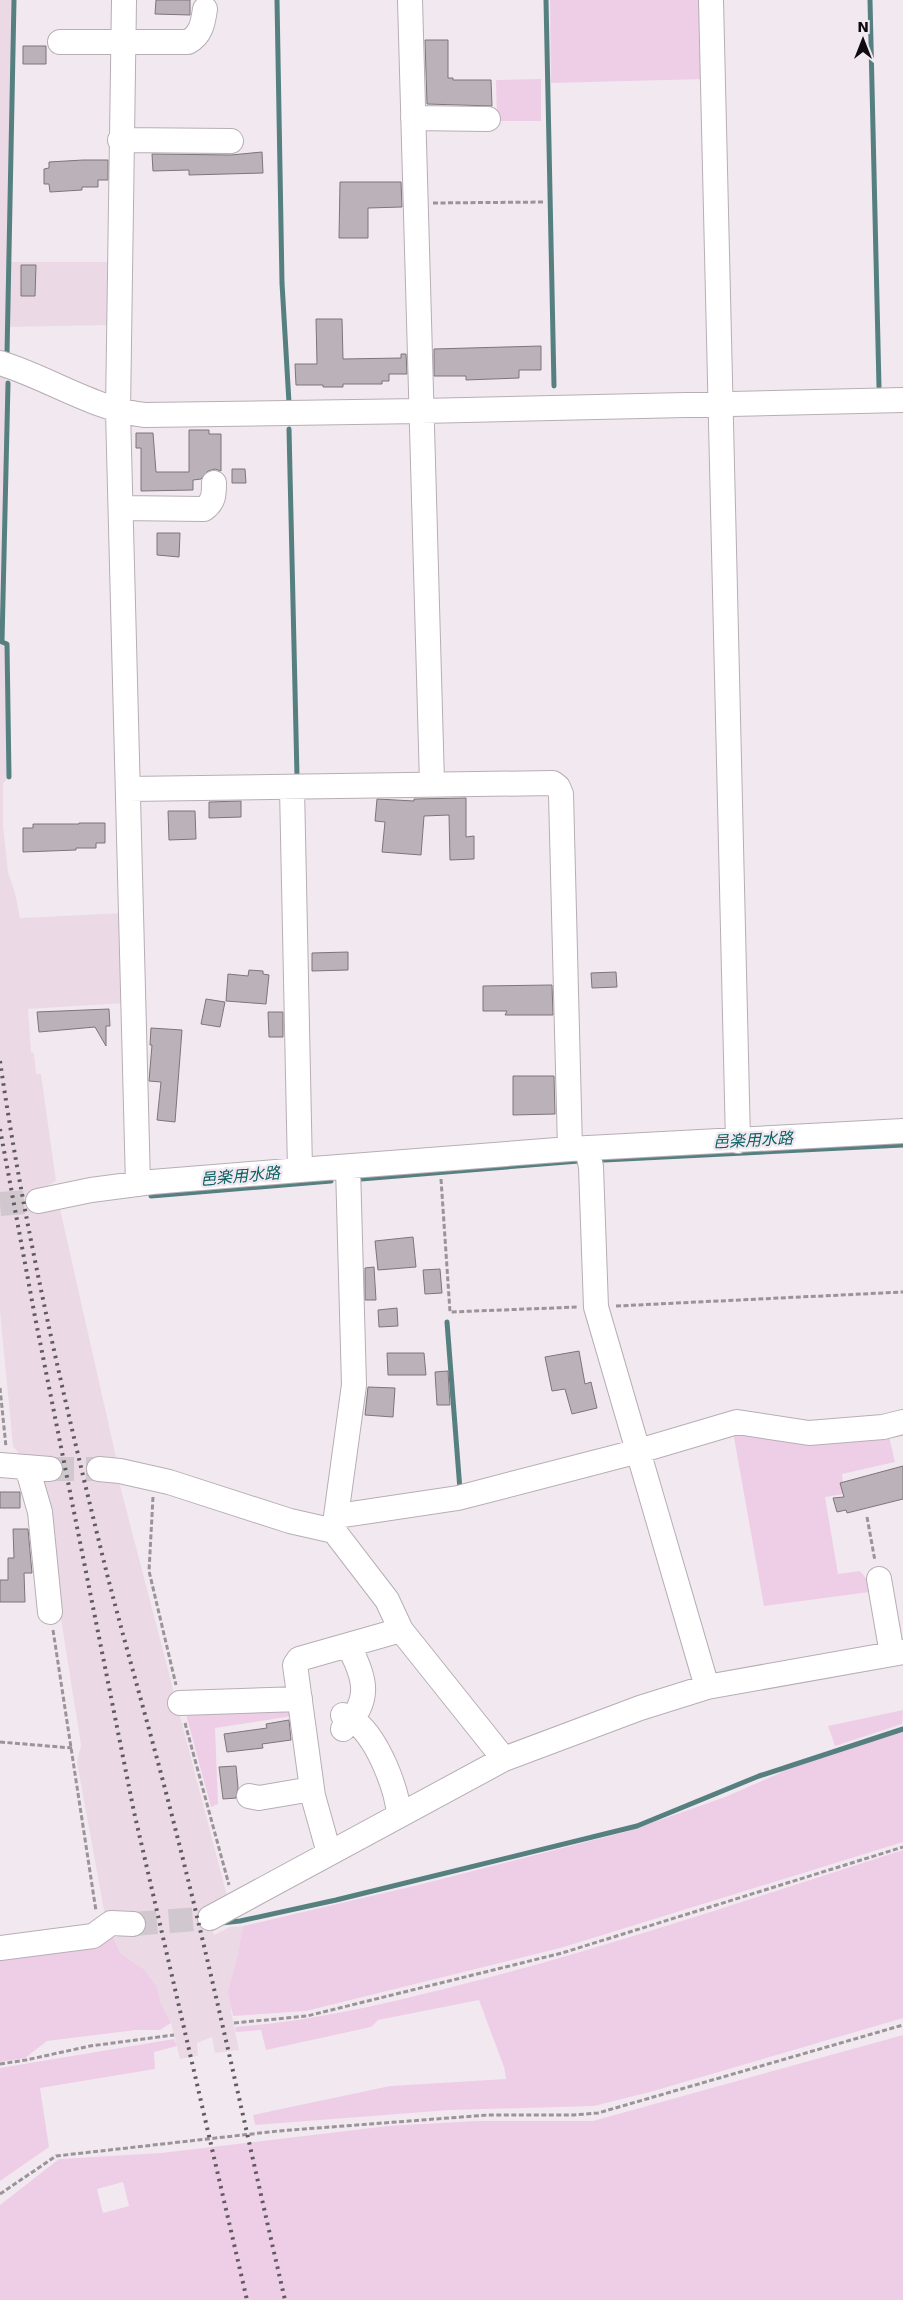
<svg xmlns="http://www.w3.org/2000/svg" width="903" height="2300" viewBox="0 0 903 2300" font-family="'DejaVu Sans','Noto Sans JP',sans-serif">
	<rect width="100%" height="100%" fill="#f2e9f0"/>
	<path fill="#ebdae6" d="M 0,0 L 14,0 L 9,262 L 112,262 L 111,325 L 8,327 L 7,354 L 0,357 Z
		M 0,377 L 5,378 L 8,383 L 2,642 L 7,644 L 9,777 L 3,783 L 3,825 L 8,872 L 15,893 L 20,918 L 124,913 L 126,1003 L 28,1009 L 31,1052 L 34,1053 L 36,1074 L 41,1074 L 56,1181 L 36,1192 L 52,1207 L 60,1209 L 116,1457 L 99,1464 L 118,1478 L 227,1896 L 206,1906 L 214,1935 L 230,1927 L 243,1926 L 231,2011 L 239,2050 L 215,2053 L 212,2037 L 197,2043 L 198,2056 L 180,2059 L 171,2023 L 161,2004 L 157,1987 L 144,1969 L 121,1954 L 113,1937 L 138,1934 L 105,1916 L 77,1762 L 81,1745 L 56,1588 L 25,1461 L 13,1446 L 0,1312 Z"/>
	<path fill="#eecee6" fill-rule="evenodd" d="M 550,0 L 702,0 L 704,79 L 551,83 Z
		M 541,79 L 541,121 L 497,121 L 496,80 Z
		M 733,1432 L 889,1436 L 895,1462 L 842,1474 L 844,1494 L 825,1497 L 838,1574 L 860,1571 L 877,1591 L 764,1606 Z
		M 293,1702 L 293,1716 L 215,1728 L 218,1804 L 211,1807 L 184,1707 Z
		M 903,1710 L 902,1724 L 835,1746 L 828,1726 Z
		M 903,1728 L 903,1842 L 564,1947 L 306,2011 L 233,2016 L 228,1991 L 238,1955 L 243,1926 L 418,1885 L 629,1831 L 725,1797 L 780,1773 L 784,1765 Z
		M 903,1850 L 903,2018 L 650,2092 L 594,2106 L 450,2110 L 255,2125 L 253,2115 L 390,2086 L 506,2079 L 504,2067 L 479,2000 L 378,2020 L 371,2027 L 266,2050 L 261,2030 L 236,2032 L 235,2027 C 324,2020 401,2000 487,1978 C 627,1941 765,1894 903,1850 Z
		M 113,1937 L 121,1954 L 144,1969 L 157,1987 L 161,2004 L 171,2023 L 160,2030 L 136,2030 L 47,2041 L 25,2058 L 0,2062 L 0,1959 L 66,1950 Z
		M 903,2035 L 903,2300 L 0,2300 L 0,2205 L 59,2159 L 161,2153 L 388,2126 L 476,2121 L 593,2121 ZM 123,2182 L 129,2206 L 103,2213 L 97,2189 Z
		M 174,2039 L 177,2046 L 154,2052 L 155,2069 L 40,2088 L 49,2147 L 0,2181 L 0,2068 Z"/>
	<g fill="none" stroke-linecap="round" stroke-linejoin="round">
		<path stroke="#568080" stroke-width="5" d="M 277,0 L 282,283 L 289,403
			M 546,0 L 554,386
			M 870,0 L 879,387
			M 7,354 L 14,0
			M 8,383 L 2,642 L 7,644 L 9,777
			M 289,429 L 297,776
			M 604,1160 L 903,1145
			M 361,1179 L 579,1161
			M 151,1196 L 331,1181
			M 447,1322 L 460,1490
			M 221,1923 L 240,1921 L 336,1900 L 637,1826 L 759,1776 L 903,1729"/>
	</g>
	<path fill="#bbb2b9" stroke="#7d757b" d="M 156,0 L 190,0 L 190,15 L 155,14 Z
		M 425,40 L 448,40 L 448,78 L 453,78 L 453,80 L 491,80 L 492,106 L 427,104 Z
		M 23,46 L 46,46 L 46,64 L 23,64 Z
		M 262,152 L 263,173 L 189,175 L 189,170 L 153,171 L 152,154 L 231,155 Z
		M 83,160 L 108,160 L 108,180 L 98,180 L 98,187 L 82,187 L 82,190 L 50,192 L 49,184 L 44,184 L 44,169 L 49,168 L 49,162 Z
		M 340,182 L 401,182 L 402,207 L 368,208 L 368,238 L 339,238 Z
		M 21,265 L 36,265 L 35,296 L 21,296 Z
		M 316,319 L 342,319 L 343,359 L 401,358 L 401,354 L 406,354 L 407,374 L 389,374 L 389,381 L 382,381 L 382,384 L 343,384 L 343,387 L 323,387 L 323,385 L 296,385 L 295,364 L 317,364 Z
		M 541,346 L 541,370 L 519,370 L 519,378 L 466,380 L 466,376 L 434,376 L 434,349 Z
		M 189,430 L 209,430 L 209,434 L 221,434 L 221,471 L 215,469 L 208,471 L 201,479 L 193,480 L 193,490 L 141,491 L 141,448 L 136,448 L 136,433 L 153,433 L 156,472 L 189,472 Z
		M 232,469 L 245,469 L 246,483 L 232,483 Z
		M 157,533 L 180,533 L 179,557 L 157,555 Z
		M 466,798 L 466,837 L 474,836 L 474,859 L 450,860 L 449,815 L 424,816 L 421,855 L 382,852 L 385,822 L 375,821 L 377,799 L 414,801 L 414,799 Z
		M 241,801 L 241,817 L 209,818 L 209,802 Z
		M 168,811 L 195,811 L 196,839 L 169,840 Z
		M 79,823 L 105,823 L 105,843 L 96,843 L 96,848 L 76,848 L 76,850 L 23,852 L 23,828 L 33,828 L 33,824 L 79,824 Z
		M 348,952 L 348,970 L 312,971 L 312,953 Z
		M 249,970 L 263,971 L 263,974 L 269,975 L 266,1004 L 226,1001 L 228,974 L 248,976 Z
		M 616,972 L 617,987 L 592,988 L 591,973 Z
		M 552,985 L 553,1015 L 505,1015 L 507,1011 L 483,1011 L 483,986 Z
		M 206,999 L 225,1002 L 220,1027 L 201,1024 Z
		M 109,1009 L 110,1026 L 106,1026 L 106,1046 L 95,1027 L 39,1032 L 37,1012 Z
		M 268,1012 L 283,1012 L 283,1037 L 269,1037 Z
		M 151,1028 L 182,1030 L 175,1122 L 157,1120 L 161,1082 L 149,1081 L 152,1045 L 150,1045 Z
		M 513,1076 L 554,1076 L 555,1114 L 513,1115 Z
		M 413,1237 L 416,1267 L 378,1270 L 375,1241 Z
		M 374,1267 L 376,1300 L 365,1300 L 365,1268 Z
		M 440,1269 L 442,1293 L 425,1294 L 423,1270 Z
		M 397,1308 L 398,1326 L 379,1327 L 378,1310 Z
		M 579,1351 L 585,1384 L 591,1382 L 597,1408 L 572,1414 L 565,1389 L 552,1391 L 545,1357 Z
		M 387,1353 L 424,1353 L 426,1375 L 388,1375 Z
		M 448,1371 L 450,1405 L 437,1405 L 435,1372 Z
		M 368,1387 L 395,1388 L 393,1417 L 365,1415 Z
		M 903,1466 L 903,1499 L 847,1513 L 846,1510 L 837,1512 L 833,1498 L 844,1497 L 840,1483 Z
		M 0,1492 L 20,1492 L 20,1508 L 0,1508 Z
		M 13,1529 L 28,1529 L 32,1573 L 24,1573 L 25,1602 L 0,1602 L 0,1580 L 8,1580 L 8,1558 L 14,1558 Z
		M 289,1720 L 291,1740 L 262,1744 L 263,1748 L 227,1752 L 224,1734 L 267,1728 L 266,1724 Z
		M 236,1766 L 238,1787 L 236,1798 L 223,1799 L 219,1767 Z"/>
	<g fill="none" stroke-linecap="round" stroke-linejoin="round">
		<path stroke="#d0c8ce" stroke-width="24" stroke-dasharray="24 12" stroke-linecap="butt" d="M 0,1204 L 38,1201
			M 50,1469 L 99,1469
			M 133,1924 L 210,1918"/>
		<g stroke="#b7aeb4" stroke-width="26">
			<path id="minor" d="M 124,0 L 118,411 L 138,1184
				M 410,0 L 432,783
				M 711,0 L 738,1141
				M 60,42 L 188,42 C 201,35 203,23 205,9
				M 413,118 L 488,119
				M 120,140 L 231,141
				M 0,363 C 49,378 93,409 145,415 L 421,411 L 903,400
				M 121,508 L 204,509 C 214,502 214,494 214,483
				M 292,788 L 300,1170
				M 128,789 L 553,783 L 558,787 L 561,794 L 570,1149
				M 587,1148 L 591,1167 L 596,1307 L 707,1687
				M 38,1201 L 91,1190 L 152,1182 L 300,1170 L 570,1149 L 903,1131
				M 0,1465 L 50,1469
				M 27,1467 L 40,1512 L 50,1612
				M 99,1469 L 120,1471 L 169,1482 L 290,1521 L 334,1531 L 387,1600 L 401,1630 L 504,1759
				M 337,1516 L 458,1498 L 639,1451 L 737,1422 L 809,1433 L 883,1427 L 903,1422
				M 334,1531 L 354,1385 L 348,1167
				M 879,1579 L 892,1654
				M 180,1703 L 300,1699
				M 343,1715 C 348,1718 354,1720 357,1723 C 378,1741 397,1788 399,1815
				M 343,1729 C 372,1701 366,1678 348,1645
				M 249,1796 L 259,1798 L 312,1789
				M 329,1853 L 313,1796 L 295,1665 L 299,1659 L 401,1630
				M 210,1918 L 504,1759 L 640,1708 L 707,1687 L 903,1652
				M 0,1948 L 93,1936 L 111,1923 L 133,1924"/>
		</g>
		<path stroke="#9a9499" stroke-width="3" stroke-dasharray="5 2.5" stroke-linecap="butt" d="M 433,203 L 545,202
			M 441,1179 L 450,1312 L 578,1307
			M 616,1306 L 903,1292
			M 0,1388 L 6,1447
			M 153,1497 L 149,1571 L 176,1685
			M 867,1517 L 875,1561
			M 53,1630 L 96,1911
			M 185,1723 L 229,1885
			M 0,1742 L 72,1748
			M 234,2023 L 307,2016 L 562,1953 L 903,1847
			M 0,2064 L 26,2060 L 90,2046 L 174,2035
			M 0,2194 L 56,2156 L 278,2131 L 488,2115 L 574,2115 L 598,2113 L 903,2025"/>
		<use href="#minor" stroke="#fff" stroke-width="24"/>
		<path stroke="#605b5f" stroke-width="4" stroke-dasharray="2.5 5" stroke-linecap="butt" d="M 0,1061 C 25,1234 65,1404 107,1574 C 127,1652 150,1730 170,1808 C 212,1971 247,2136 285,2300
			M 0,1129 L 35,1317 L 134,1812 L 247,2300"/>
	</g>
	<g text-anchor="middle" dominant-baseline="central" stroke-width="5" stroke-linejoin="round" paint-order="stroke">
		<g font-size="16" font-style="italic" fill="#0b6264" stroke="#f2e9f0">
			<text transform="translate(753 1140) rotate(-3)">邑楽用水路</text>
			<text transform="translate(240 1176) rotate(-5)">邑楽用水路</text>
		</g>
	</g>
	<g transform="translate(863 40)" stroke="#f2e9f0" stroke-width="4" paint-order="stroke">
	<path d="M0-4L9 19L0 12L-9 19Z" fill="#0f0c0e"/>
	<text y="-8" font-size="14" font-weight="bold" text-anchor="middle" fill="#0f0c0e">N</text>
	</g>
</svg>
